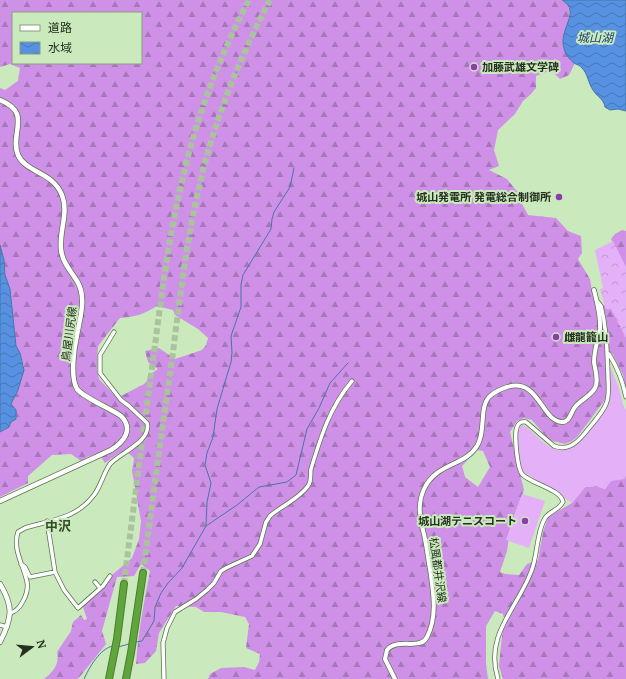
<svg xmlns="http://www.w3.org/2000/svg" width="626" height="679" viewBox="0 0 626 679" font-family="'PT Serif','Noto Sans JP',serif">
	<defs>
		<pattern id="forest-firs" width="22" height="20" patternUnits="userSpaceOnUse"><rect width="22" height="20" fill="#cf91e7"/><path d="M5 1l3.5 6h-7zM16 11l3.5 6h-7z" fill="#a877bb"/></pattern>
		<pattern id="park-crowns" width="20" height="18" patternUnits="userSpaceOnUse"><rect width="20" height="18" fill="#e4b1f8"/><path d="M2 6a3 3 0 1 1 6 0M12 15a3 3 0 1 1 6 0" fill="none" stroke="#c399d4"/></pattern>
		<pattern id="water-waves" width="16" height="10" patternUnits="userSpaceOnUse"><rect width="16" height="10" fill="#5691e2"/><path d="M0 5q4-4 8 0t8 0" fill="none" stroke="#4777b7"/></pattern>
	</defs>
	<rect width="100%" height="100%" fill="#cae9bd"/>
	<path fill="url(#forest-firs)" fill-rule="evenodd" d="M 0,0 L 561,0 L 567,3 C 578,29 547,34 575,63 L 569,75 L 560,79 L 551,70 L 536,76 L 536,88 L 530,95 L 523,101 L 515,114 L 498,130 L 494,150 L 499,166 L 489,170 L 507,179 L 520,195 L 521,202 L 528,215 L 556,218 L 568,231 L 581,236 L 582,253 L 578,259 L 590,279 L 593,297 L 599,307 L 614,301 L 626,332 L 626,390 L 623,375 L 612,353 L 606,354 L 607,397 L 578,436 L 572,441 L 565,444 L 549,440 L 532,420 L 524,418 L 517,421 L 510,432 L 524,490 L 511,524 L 507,551 L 500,572 L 505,574 L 519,575 L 527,564 L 538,560 L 543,532 L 548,517 L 572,503 L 585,487 L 596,486 L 605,489 L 611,480 L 624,479 L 626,475 L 626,679 L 503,679 L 499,666 L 502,635 L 505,623 L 503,614 L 495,611 L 486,626 L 486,664 L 488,679 L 208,679 L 210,674 L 221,668 L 244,667 L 255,670 L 259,662 L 260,654 L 246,648 L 249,624 L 245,617 L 221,612 L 204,612 L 196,607 L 176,606 L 159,633 L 156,651 L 145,663 L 136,664 C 138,633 144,602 150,571 L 141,564 L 134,576 L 117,577 L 102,631 L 106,644 L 78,679 L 44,679 C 53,672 60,664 57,652 L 71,631 L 73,622 L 81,615 L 84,620 L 87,619 L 83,607 L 108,582 L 112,575 L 132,558 L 139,539 L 141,521 L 132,471 L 134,458 L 128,453 L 119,453 L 105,463 L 98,453 L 87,457 L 81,461 L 71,454 L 52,455 L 28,476 L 28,483 L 0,497 L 0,432 L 9,427 L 11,404 L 18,390 L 24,367 L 20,353 L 16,346 L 10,289 L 5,275 L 4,260 L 0,245 L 0,88 L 5,90 L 18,81 L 20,68 L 10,64 L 0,67 ZM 13,13 L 141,13 L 141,63 L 13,63 ZM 157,306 L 173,310 L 175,315 L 198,329 L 208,338 L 206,345 L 202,350 L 175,359 L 159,348 L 145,351 L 148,362 L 158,369 L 148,376 L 147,381 L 144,384 L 117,398 L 99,379 L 97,370 L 97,362 L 98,346 L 120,318 C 136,317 144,314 157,306 ZM 477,450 L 483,451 L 490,467 L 478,487 L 465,477 L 462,466 Z
		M 622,230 L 626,231 L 626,270 L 611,239 L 615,234 Z"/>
	<path fill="url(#park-crowns)" d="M 613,241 L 626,267 L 626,338 L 611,309 L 606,310 L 600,289 L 603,288 L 595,250 Z"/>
	<path fill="#e4b1f8" d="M 609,364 L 619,388 L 623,405 L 626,410 L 626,475 L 624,479 L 611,481 L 605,489 L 596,486 L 585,487 L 572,503 L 522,471 L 521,468 L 516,435 L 518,427 L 523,425 C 532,430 538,439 547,445 C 573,464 595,423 608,406 L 610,401 Z
		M 522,494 L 545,501 L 529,548 L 506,540 Z"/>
	<path fill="url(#water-waves)" stroke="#4774a8" d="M 562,0 L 626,0 L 626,111 L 618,109 L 610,110 L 605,107 C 604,99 597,97 593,90 C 588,83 588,74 582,68 C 580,65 577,65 574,63 C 569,59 565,54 564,48 C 558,29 582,12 562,0 Z
		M 0,245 L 4,260 L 5,275 L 10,289 L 16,346 L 20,353 L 24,370 L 18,390 L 11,404 L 16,410 L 16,419 L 11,422 L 9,427 L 0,432 Z"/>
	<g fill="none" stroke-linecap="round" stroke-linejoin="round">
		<path stroke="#4774a8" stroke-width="1" d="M 206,525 L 207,502 L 211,483 L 205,465 L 207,453 L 213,437 L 217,409 L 231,362 L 232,353 L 231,336 L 241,307 L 241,285 L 243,275 L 271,229 L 272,219 L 274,212 L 290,187 L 294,168
			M 136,642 L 142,641 L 154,621 L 155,607 L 161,593 L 168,583 L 182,568 L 206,526 L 237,505 L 259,487 L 287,482 L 296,475 L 307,429 L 319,408 L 330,383 L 348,363
			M 118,647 L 129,644
			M 84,679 C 89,668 100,648 113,646"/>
		<path stroke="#a9c49d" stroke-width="6" stroke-dasharray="6 3" stroke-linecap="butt" d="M 143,573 C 152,504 161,436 171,367 C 179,307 185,247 199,188 C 213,123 239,59 270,0
			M 124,584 C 133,510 143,435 153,360 C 161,300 168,240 182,181 C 196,118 219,57 249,0"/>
		<g stroke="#5a754e" stroke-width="5">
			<path id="minor" d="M 609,354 C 617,367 623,382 626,397
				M 47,521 L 55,572 L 64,590 L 78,608 L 103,586 L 110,576
				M 21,564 L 25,567 L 30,577 L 55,572
				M 95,582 L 100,588
				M 10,613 C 21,611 29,592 27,582 C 24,566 12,549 18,532 L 25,528 C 51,520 76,519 94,495 C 101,486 103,474 110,464 C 120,453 152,441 147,423 L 129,406 L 121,400 L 100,373 L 100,355 L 114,332
				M 0,625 L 7,627
				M 164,679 L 163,643 L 167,628 L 175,612 L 196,599 L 207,590 L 214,583 L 221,571 L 226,568 L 252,556 L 260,544 L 266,522 L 270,516 C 281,506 299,499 308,486 C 312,481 310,474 311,469 C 321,436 330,407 352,381
				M 498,679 C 484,635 517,609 531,572 C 538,556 536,533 545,518 C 550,511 559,510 563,502 C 561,489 531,484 522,474 C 517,467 515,440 516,431 C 517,424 520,421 526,422 L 554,446 C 567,451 576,444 585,433 C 592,424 602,414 606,404 C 610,395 608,385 608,376 C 607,352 607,330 601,306 L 598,302"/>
		</g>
		<g stroke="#5a754e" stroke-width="5.5">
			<path id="tertiary" d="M 395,679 L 385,659 L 387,650 C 397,637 420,651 427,637 C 438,616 433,591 430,569 C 428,559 427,549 425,539 C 421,521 416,507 424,489 C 437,462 464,467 477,446 C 486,432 479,408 489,397 C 494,392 501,389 507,387 C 539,377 541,421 562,422 C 570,422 571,412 575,407 C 580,400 591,396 595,388 C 599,381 595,370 594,362 C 594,350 598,340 600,329 C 601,316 597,302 594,290"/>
		</g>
		<g stroke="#5a754e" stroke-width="6">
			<path id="secondary" d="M 0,100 C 33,113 9,134 18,155 C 26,173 52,171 62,195 C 69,213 59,231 61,249 C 62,262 71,271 77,281 C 87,297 80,318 77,335 C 74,348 70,377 77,389 C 84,398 110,408 121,416 C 134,429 124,442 111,450 L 0,501
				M 0,584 C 14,607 12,618 0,642"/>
		</g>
		<g stroke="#4b7c32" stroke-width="8">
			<path id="motorway" d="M 109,679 L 117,639 L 124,584
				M 126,679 L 131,653 L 143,573"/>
		</g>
		<use href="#minor" stroke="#fff" stroke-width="3.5"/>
		<use href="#tertiary" stroke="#fff" stroke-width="4"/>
		<use href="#secondary" stroke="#fff" stroke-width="4.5"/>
		<use href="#motorway" stroke="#60a53c" stroke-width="6"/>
	</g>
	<g fill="#8e3cab" stroke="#cae9bd" stroke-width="1.5">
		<circle cx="474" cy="67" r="4"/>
		<circle cx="559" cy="197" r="4"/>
		<circle cx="556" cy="337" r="4"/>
		<circle cx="525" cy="521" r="4"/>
	</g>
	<g text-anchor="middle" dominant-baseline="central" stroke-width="4" stroke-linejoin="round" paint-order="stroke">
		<g font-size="11" font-weight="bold" fill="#242f1f" stroke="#cae9bd" text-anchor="start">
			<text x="482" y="67">加藤武雄文学碑</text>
			<text x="551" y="197" text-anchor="end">城山発電所 発電総合制御所</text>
			<text x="564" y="337">雌龍籠山</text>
			<text x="517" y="521" text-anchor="end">城山湖テニスコート</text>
		</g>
		<g font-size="11" fill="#242f1f" stroke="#cae9bd">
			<text transform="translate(69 334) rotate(-83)">鳥屋川尻線</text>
			<text transform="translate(438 570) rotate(82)">松風都井沢線</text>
		</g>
		<g font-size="12" font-style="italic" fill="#163e72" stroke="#cae9bd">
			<text x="595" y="37">城山湖</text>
		</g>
		<g font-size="13" font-weight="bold" fill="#324b26" stroke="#cae9bd">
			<text x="58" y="526">中沢</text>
		</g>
	</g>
	<rect x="12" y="12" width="130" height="52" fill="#cae9bd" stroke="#889f7e"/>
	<rect x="20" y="25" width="20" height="6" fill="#ffffff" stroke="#889f7e"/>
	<text x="48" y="32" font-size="12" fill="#242f1f">道路</text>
	<rect x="20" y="42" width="20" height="12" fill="url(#water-waves)" stroke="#889f7e"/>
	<text x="48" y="52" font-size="12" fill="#242f1f">水域</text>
	<g transform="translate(32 647) rotate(74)" stroke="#cae9bd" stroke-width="3" paint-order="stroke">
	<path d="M0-3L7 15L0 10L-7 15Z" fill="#242f1f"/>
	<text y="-6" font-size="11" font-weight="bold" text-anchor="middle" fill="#242f1f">N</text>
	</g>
</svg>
